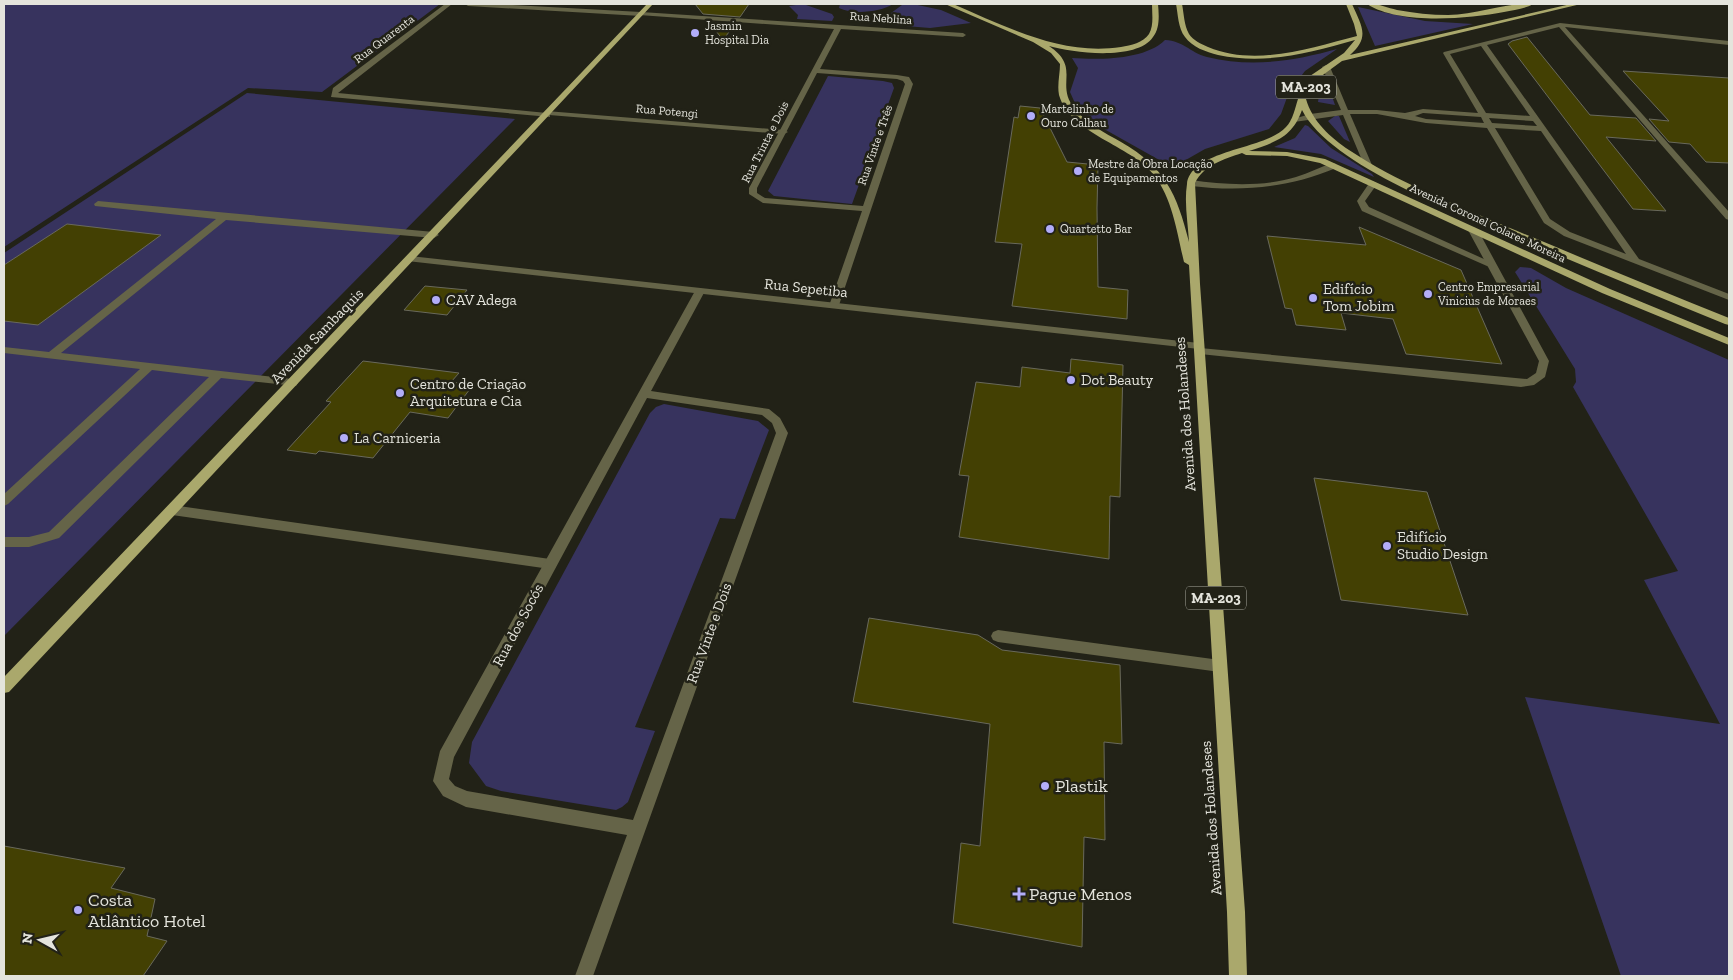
<svg xmlns="http://www.w3.org/2000/svg" width="1733" height="980" viewBox="0 0 1733 980" font-family="'Zilla Slab',serif">
	<rect width="100%" height="100%" fill="#222217"/>
	<path fill="#37335e" d="M 4,4 L 440,4 L 322,92 L 248,88 L 4,247 Z
		M 840,4 L 893,4 C 881,12 853,15 839,8 Z
		M 913,4 L 941,10 L 971,23 L 930,28 L 856,22 L 887,16 L 902,5 Z
		M 796,5 L 806,5 L 832,14 L 834,17 L 832,21 L 797,19 L 798,15 L 789,6 Z
		M 1358,7 L 1425,21 L 1473,24 L 1375,46 Z
		M 1165,40 C 1184,41 1189,52 1207,57 C 1252,68 1294,61 1337,49 L 1305,71 L 1289,92 L 1281,114 L 1269,129 L 1205,149 L 1177,165 L 1161,161 L 1097,125 L 1078,110 L 1070,92 L 1078,68 L 1072,58 C 1099,60 1145,60 1165,40 Z
		M 828,76 L 883,81 L 892,83 L 894,88 L 852,204 L 774,196 L 768,191 Z
		M 1327,82 L 1335,105 L 1318,102 L 1319,95 Z
		M 247,93 L 515,119 L 4,636 L 4,253 Z
		M 1335,116 L 1339,116 L 1350,142 L 1344,139 L 1328,121 Z
		M 1305,125 L 1308,126 L 1331,148 L 1372,174 L 1374,177 L 1321,154 L 1274,147 L 1295,138 Z
		M 1520,267 L 1531,268 L 1566,288 L 1729,360 L 1729,976 L 1621,976 L 1525,697 L 1720,724 L 1644,580 L 1678,571 L 1573,387 L 1576,382 L 1575,369 L 1515,272 Z
		M 664,404 L 758,421 L 769,430 L 735,519 L 720,518 L 635,727 L 655,731 L 628,802 L 622,807 L 616,810 L 501,791 L 486,786 L 469,763 L 472,742 L 650,413 L 656,407 Z"/>
	<path fill="#434003" stroke="#69695c" d="M 695,4 L 749,4 L 740,17 L 703,14 Z
		M 709,22 L 735,24 L 723,40 Z
		M 1527,37 L 1590,115 L 1636,118 L 1656,141 L 1606,137 L 1666,211 L 1633,209 L 1508,44 L 1512,41 Z
		M 1623,71 L 1729,78 L 1729,163 L 1706,162 L 1690,144 L 1669,142 L 1649,119 L 1669,121 Z
		M 1020,106 L 1040,108 L 1067,162 L 1098,165 L 1097,208 L 1098,287 L 1128,290 L 1127,319 L 1012,306 L 1022,244 L 995,242 L 1014,117 L 1018,118 Z
		M 67,224 L 161,235 L 38,325 L 4,321 L 4,265 Z
		M 1359,227 L 1461,270 L 1502,364 L 1406,354 L 1393,319 L 1341,313 L 1346,330 L 1296,325 L 1292,309 L 1285,308 L 1267,236 L 1366,245 Z
		M 425,286 L 467,290 L 447,315 L 404,310 Z
		M 1071,359 L 1123,365 L 1120,497 L 1110,496 L 1109,559 L 959,537 L 969,476 L 959,475 L 976,382 L 1020,387 L 1022,367 L 1070,373 Z
		M 363,361 L 459,373 L 451,382 L 473,385 L 448,418 L 410,412 L 373,458 L 319,451 L 316,454 L 287,450 L 331,402 L 326,401 Z
		M 1314,478 L 1427,492 L 1468,615 L 1341,600 Z
		M 869,618 L 978,635 L 1002,650 L 1120,665 L 1122,744 L 1104,742 L 1105,840 L 1084,837 L 1082,947 L 953,923 L 961,843 L 980,846 L 990,724 L 853,702 Z
		M 4,846 L 125,868 L 111,888 L 155,899 L 147,936 L 167,941 L 143,976 L 4,976 Z"/>
	<g fill="none" stroke-linecap="round" stroke-linejoin="round">
		<path fill="#656448" fill-rule="evenodd" d="M 465,4 L 496,4 L 641,12 L 644,14 L 641,16 L 468,6 Z
			M 1560,23 L 1729,41 L 1729,45 L 1565,27 L 1729,212 L 1729,220 L 1726,219 L 1559,27 L 1487,45 L 1639,259 L 1729,294 L 1729,300 L 1564,236 L 1544,223 L 1487,128 L 1426,123 L 1377,114 L 1350,114 L 1372,165 L 1368,167 L 1364,165 L 1343,115 L 1294,122 L 1290,120 L 1310,114 L 1341,110 L 1322,67 L 1326,65 L 1330,67 L 1348,110 L 1377,110 L 1405,113 L 1423,109 L 1478,113 L 1443,53 L 1444,52 ZM 1481,46 L 1530,116 L 1486,113 L 1450,54 ZM 1423,113 L 1481,117 L 1484,123 L 1426,119 L 1415,116 ZM 1489,118 L 1533,121 L 1537,126 L 1492,123 ZM 1495,128 L 1541,131 L 1626,254 L 1570,232 L 1550,219 Z
			M 546,111 L 784,130 L 788,132 L 784,134 L 549,115 L 545,113 Z
			M 1333,163 L 1336,164 L 1336,168 C 1288,188 1242,192 1191,186 L 1187,183 L 1191,180 C 1226,185 1262,187 1296,177 C 1309,173 1320,167 1333,163 Z
			M 1373,181 L 1377,184 L 1365,201 L 1369,207 L 1495,264 L 1490,267 L 1487,266 L 1362,211 L 1357,201 L 1370,182 Z
			M 98,201 L 434,232 L 439,235 L 434,238 L 226,220 L 61,353 L 292,379 L 298,383 L 296,386 L 221,378 L 59,538 L 29,547 L 4,547 L 4,537 L 29,537 L 49,532 L 209,377 L 152,370 L 8,504 L 4,506 L 4,494 L 140,369 L 4,353 L 4,347 L 49,352 L 216,219 L 95,206 L 94,204 Z
			M 172,505 L 550,559 L 555,560 L 557,564 L 555,568 L 550,569 L 172,515 L 167,513 L 166,510 L 167,507 Z
			M 998,630 L 1220,660 L 1225,662 L 1227,666 L 1225,670 L 1220,672 L 998,642 L 993,640 L 991,636 L 993,632 Z"/>
		<path fill="#656448" fill-rule="evenodd" d="M 445,4 L 452,4 L 338,93 L 547,113 L 550,113 L 550,117 L 331,97 L 333,88 Z
			M 641,12 L 963,33 L 966,35 L 963,37 L 841,29 L 820,69 L 897,75 L 909,77 L 913,84 L 838,308 L 830,308 L 829,306 L 862,211 L 763,203 L 749,194 L 749,188 L 834,29 L 639,15 L 638,14 ZM 817,73 L 897,79 L 903,81 L 905,84 L 863,206 L 765,198 L 757,193 L 757,188 Z
			M 1473,227 L 1478,230 L 1549,361 L 1545,377 L 1534,385 L 1521,387 L 1200,354 L 1195,351 L 1200,348 L 1527,379 L 1536,373 L 1539,361 L 1468,230 Z
			M 700,288 L 705,291 L 651,391 L 769,409 L 780,418 L 788,433 L 593,976 L 575,976 L 627,835 L 466,807 L 443,796 L 433,781 L 440,751 L 695,291 ZM 647,398 L 762,415 L 772,423 L 776,433 L 633,820 L 467,791 L 455,786 L 449,779 L 454,757 Z"/>
		<path fill="#656448" fill-rule="evenodd" d="M 410,256 L 1199,343 L 1204,346 L 1199,349 L 407,261 L 407,257 Z"/>
		<path fill="#aaa86c" fill-rule="evenodd" d="M 647,4 L 653,4 L 9,692 L 4,693 L 4,677 Z
			M 945,4 L 953,4 C 1007,27 1061,56 1121,47 C 1131,45 1143,43 1149,34 C 1154,25 1152,14 1152,4 L 1158,4 C 1159,15 1160,28 1153,37 C 1137,61 1073,53 1049,46 C 1082,68 1054,84 1075,109 C 1087,124 1105,133 1121,142 C 1165,167 1177,194 1189,242 C 1188,223 1184,203 1187,184 C 1191,149 1266,150 1286,127 C 1293,120 1295,108 1298,99 L 1297,96 L 1310,76 L 1344,53 L 1355,40 C 1309,53 1266,65 1218,55 C 1206,52 1192,47 1185,37 C 1178,28 1178,14 1176,4 L 1182,4 C 1184,14 1184,25 1189,34 C 1193,40 1201,44 1208,47 C 1256,67 1310,48 1357,36 L 1354,24 L 1346,4 L 1352,4 C 1361,25 1371,37 1350,55 L 1571,4 L 1581,4 L 1342,61 L 1316,80 L 1306,99 C 1312,121 1331,138 1349,150 C 1397,182 1452,203 1505,226 C 1580,257 1654,288 1729,318 L 1729,325 L 1725,324 C 1661,298 1596,271 1532,244 C 1472,218 1331,168 1302,110 C 1292,138 1275,142 1249,151 L 1287,152 L 1325,159 L 1610,289 L 1729,338 L 1729,345 L 1602,293 L 1320,163 L 1287,156 L 1246,155 L 1242,153 C 1224,159 1204,165 1195,183 L 1200,284 L 1245,912 L 1247,976 L 1229,976 L 1227,912 L 1189,265 L 1184,262 C 1177,233 1173,200 1154,175 C 1131,145 1070,134 1059,95 C 1057,85 1060,74 1060,64 L 1051,53 L 1033,42 Z
			M 1367,4 C 1378,3 1387,8 1397,10 C 1414,13 1431,15 1448,15 C 1476,15 1507,2 1533,4 C 1525,9 1513,10 1504,12 C 1467,19 1399,25 1367,4 Z"/>
	</g>
	<g fill="#b2adf9" stroke="#222217" stroke-width="2">
		<circle cx="695" cy="33" r="5"/>
		<circle cx="1031" cy="116" r="5"/>
		<circle cx="1078" cy="171" r="5"/>
		<circle cx="1050" cy="229" r="5"/>
		<circle cx="1428" cy="294" r="5"/>
		<circle cx="1313" cy="298" r="5"/>
		<circle cx="436" cy="300" r="5"/>
		<circle cx="1071" cy="380" r="5"/>
		<circle cx="400" cy="393" r="5"/>
		<circle cx="344" cy="438" r="5"/>
		<circle cx="1387" cy="546" r="5"/>
		<circle cx="1045" cy="786" r="5"/>
		<path d="M1016.5 886.5h5v5h5v5h-5v5h-5v-5h-5v-5h5z"/>
		<circle cx="78" cy="910" r="5"/>
	</g>
	<g text-anchor="middle" dominant-baseline="central" stroke-width="5" stroke-linejoin="round" paint-order="stroke">
		<g font-size="12" fill="#e4e4dc" stroke="#222217">
			<text transform="translate(881 18) rotate(4)">Rua Neblina</text>
			<text transform="translate(384 39) rotate(-37)">Rua Quarenta</text>
			<text transform="translate(667 111) rotate(5)">Rua Potengi</text>
			<text transform="translate(765 142) rotate(-63)">Rua Trinta e Dois</text>
			<text transform="translate(875 145) rotate(-71)">Rua Vinte e Três</text>
			<text transform="translate(1488 223) rotate(25)">Avenida Coronel Colares Moreira</text>
		</g>
		<g font-size="12" fill="#e4e4dc" stroke="#222217" text-anchor="start">
			<text x="705" y="26">Jasmin<tspan x="705" dy="14">Hospital Dia</tspan></text>
			<text x="1041" y="109">Martelinho de<tspan x="1041" dy="14">Ouro Calhau</tspan></text>
			<text x="1088" y="164">Mestre da Obra Locação<tspan x="1088" dy="14">de Equipamentos</tspan></text>
			<text x="1060" y="229">Quartetto Bar</text>
			<text x="1438" y="287">Centro Empresarial<tspan x="1438" dy="14">Vinicius de Moraes</tspan></text>
		</g>
		<g fill="#222217" stroke="#aaaaa1" stroke-width="1">
			<rect x="1276" y="75.5" width="60" height="23" rx="4"/>
			<rect x="1186" y="586.5" width="60" height="23" rx="4"/>
		</g>
		<g font-size="14" font-weight="bold" fill="#e4e4dc">
			<text x="1306" y="87">MA-203</text>
			<text x="1216" y="598">MA-203</text>
		</g>
		<g font-size="15" fill="#e4e4dc" stroke="#222217">
			<text transform="translate(806 288) rotate(6)">Rua Sepetiba</text>
			<text transform="translate(317 336) rotate(-46)">Avenida Sambaquis</text>
			<text transform="translate(1185 414) rotate(-94)">Avenida dos Holandeses</text>
			<text transform="translate(518 625) rotate(-62)">Rua dos Socós</text>
			<text transform="translate(709 633) rotate(-70)">Rua Vinte e Dois</text>
			<text transform="translate(1211 818) rotate(-94)">Avenida dos Holandeses</text>
		</g>
		<g font-size="15" fill="#e4e4dc" stroke="#222217" text-anchor="start">
			<text x="1323" y="289">Edifício<tspan x="1323" dy="17">Tom Jobim</tspan></text>
			<text x="446" y="300">CAV Adega</text>
			<text x="1081" y="380">Dot Beauty</text>
			<text x="410" y="384">Centro de Criação<tspan x="410" dy="17">Arquitetura e Cia</tspan></text>
			<text x="354" y="438">La Carniceria</text>
			<text x="1397" y="537">Edifício<tspan x="1397" dy="17">Studio Design</tspan></text>
		</g>
		<g font-size="18" fill="#e4e4dc" stroke="#222217" text-anchor="start">
			<text x="1055" y="786">Plastik</text>
			<text x="1029" y="894">Pague Menos</text>
			<text x="88" y="900">Costa<tspan x="88" dy="21">Atlântico Hotel</tspan></text>
		</g>
	</g>
	<rect width="1733" height="980" fill="none" stroke="#e4e4dc" stroke-width="10"/>
	<g transform="translate(40 940) rotate(278)" stroke="#222217" stroke-width="4" paint-order="stroke">
	<path d="M0-4L9 19L0 12L-9 19Z" fill="#e4e4dc"/>
	<text y="-8" font-size="14" font-weight="bold" text-anchor="middle" fill="#e4e4dc">N</text>
	</g>
</svg>
